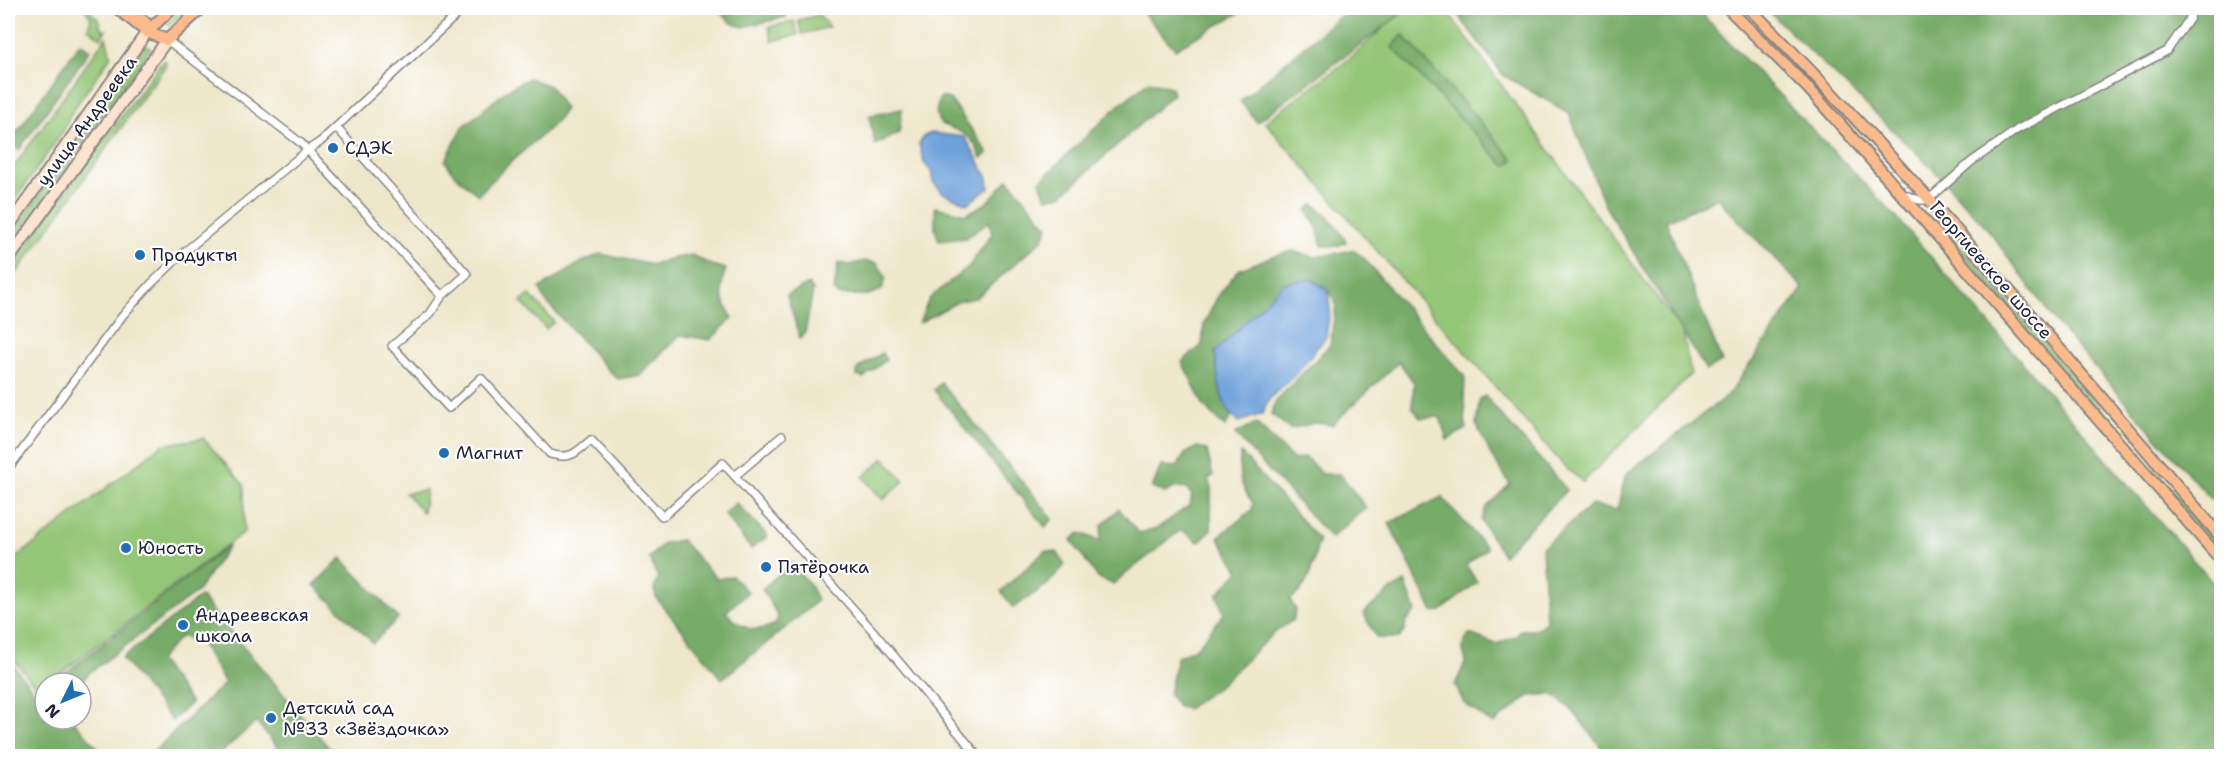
<svg xmlns="http://www.w3.org/2000/svg" width="2229" height="764" viewBox="0 0 2229 764" font-family="'Shantell Sans',sans-serif">
	<rect width="100%" height="100%" fill="#fff"/>
	<filter id="ink" filterUnits="userSpaceOnUse"><feTurbulence type="fractalNoise" baseFrequency=".0167" numOctaves="2"/><feDisplacementMap in="SourceGraphic" scale="12" xChannelSelector="R" yChannelSelector="G"/><feConvolveMatrix kernelMatrix="1 2 1 2 8 2 1 2 1" color-interpolation-filters="sRGB"/></filter>
	<filter id="wash" filterUnits="userSpaceOnUse"><feTurbulence type="fractalNoise" baseFrequency=".008" numOctaves="4" result="noise"/><feDisplacementMap in="SourceGraphic" scale="24" xChannelSelector="R" yChannelSelector="G"/><feGaussianBlur stdDeviation="1.35" result="paint"/><feColorMatrix in="noise" values="0 0 0 0 0 0 0 0 0 0 0 0 0 0 0 0 0 1.4 0 .05"/><feComposite in="paint" operator="in"/></filter>
	<g filter="url(#wash)">
		<rect width="100%" height="100%" fill="#eee7cb"/>
		<path fill="#94c677" stroke="#5b7459" stroke-width="1.5" d="M 84,8 L 87,8 L 101,22 L 99,25 L 104,31 L 106,30 L 101,38 L 88,28 L 91,18 Z
			M 183,8 L 192,8 L 171,27 L 169,26 L 167,22 Z
			M 1405,8 L 1445,8 L 1683,333 L 1691,374 L 1583,482 L 1565,467 L 1265,122 L 1353,56 Z
			M 1735,8 L 1740,8 L 1846,118 L 1844,120 L 1787,59 Z
			M 819,15 L 829,27 L 802,34 L 798,20 Z
			M 794,21 L 798,35 L 772,41 L 769,27 Z
			M 106,37 L 111,56 L 73,110 L 64,130 L 8,210 L 8,175 Z
			M 145,45 L 151,48 L 8,249 L 8,239 Z
			M 165,60 L 166,65 L 8,285 L 8,271 L 162,61 Z
			M 1938,221 L 2221,546 L 2221,555 L 1935,224 Z
			M 530,295 L 554,322 L 546,329 L 521,302 Z
			M 203,438 L 244,485 L 244,532 L 48,683 L 45,683 L 39,690 L 8,653 L 8,564 L 162,445 Z
			M 884,458 L 904,481 L 883,500 L 863,477 Z
			M 426,490 L 423,512 L 405,493 Z"/>
		<path fill="#77ab68" stroke="#4c6652" stroke-width="1.5" d="M 715,8 L 790,8 L 786,17 L 743,27 L 732,23 Z
			M 1139,8 L 1248,8 L 1175,49 Z
			M 1350,8 L 1409,8 L 1257,122 L 1240,101 Z
			M 1453,8 L 1696,8 L 1898,219 L 2221,592 L 2221,756 L 1608,756 L 1572,710 L 1552,694 L 1529,696 L 1493,724 L 1464,703 L 1455,685 L 1466,661 L 1462,647 L 1469,634 L 1496,644 L 1517,636 L 1520,630 L 1535,630 L 1546,622 L 1542,547 L 1592,505 L 1617,510 L 1626,474 L 1729,394 L 1803,288 L 1717,198 L 1666,221 L 1722,362 L 1706,370 L 1605,206 L 1569,113 L 1503,75 Z
			M 1765,8 L 2221,8 L 2221,511 L 2057,324 L 1986,227 L 1930,166 Z
			M 1403,35 L 1514,160 L 1505,166 L 1392,47 Z
			M 80,43 L 90,50 L 19,150 L 9,143 Z
			M 528,78 L 550,86 L 565,109 L 555,123 L 511,162 L 478,195 L 454,174 L 445,161 L 463,127 L 507,90 Z
			M 1149,81 L 1171,87 L 1173,94 L 1062,195 L 1046,198 L 1040,181 L 1119,105 Z
			M 940,97 L 950,99 L 988,153 L 981,158 C 971,132 965,134 941,124 L 936,113 Z
			M 902,109 L 899,133 L 875,145 L 869,116 Z
			M 1008,179 L 1048,227 L 1042,240 L 976,298 L 959,301 L 919,323 L 929,299 L 969,266 L 992,234 L 989,221 L 966,238 L 939,241 L 935,229 L 935,207 L 967,214 L 988,202 Z
			M 1314,204 C 1328,215 1338,226 1346,242 L 1337,246 L 1322,246 L 1317,227 L 1307,210 Z
			M 1353,250 L 1363,257 L 1465,377 L 1464,400 L 1466,429 L 1447,440 L 1440,417 L 1420,418 L 1412,407 L 1414,383 L 1399,362 L 1332,425 L 1314,423 L 1290,429 L 1271,414 L 1276,401 L 1330,345 L 1336,304 L 1328,290 L 1215,352 L 1222,397 L 1231,417 L 1225,427 L 1204,406 L 1182,362 L 1202,345 L 1204,324 L 1218,296 L 1238,270 L 1270,257 L 1292,251 L 1316,257 Z
			M 600,254 L 653,265 L 669,259 L 692,255 L 709,264 L 726,269 C 719,289 721,301 733,318 L 710,340 L 680,335 L 640,375 L 618,379 L 607,369 L 544,299 L 540,288 L 582,262 Z
			M 864,261 L 877,263 L 886,277 L 882,290 L 868,295 L 839,295 L 834,291 L 838,263 L 850,265 Z
			M 809,284 L 813,290 L 805,333 L 800,339 L 787,295 Z
			M 882,353 L 886,360 L 863,378 L 857,376 L 857,369 Z
			M 941,383 L 1053,519 L 1045,527 L 934,390 Z
			M 1485,396 L 1567,490 L 1503,555 L 1481,521 L 1486,508 L 1510,484 L 1491,455 L 1476,424 L 1480,399 Z
			M 1256,423 L 1294,460 L 1305,457 L 1322,474 L 1340,474 L 1366,508 L 1331,538 L 1235,434 Z
			M 1197,447 L 1207,450 L 1213,476 L 1208,479 L 1211,488 L 1211,530 L 1199,542 L 1181,530 L 1113,584 L 1098,578 L 1071,540 L 1080,533 L 1100,541 L 1102,525 L 1119,509 L 1139,533 L 1156,529 L 1190,505 L 1192,495 L 1186,488 L 1176,487 L 1165,493 L 1152,488 L 1161,466 L 1177,467 L 1185,454 Z
			M 1241,453 L 1319,540 C 1312,564 1312,585 1290,600 L 1296,610 L 1293,620 L 1274,633 L 1218,687 L 1187,709 L 1179,707 L 1169,694 L 1177,657 L 1197,647 L 1224,614 L 1217,595 L 1239,571 L 1218,537 L 1252,510 L 1253,503 C 1240,485 1237,475 1241,453 Z
			M 1442,497 L 1487,548 L 1466,565 L 1477,582 L 1441,611 L 1433,612 L 1389,523 Z
			M 736,503 L 768,536 L 751,549 L 724,514 Z
			M 681,540 L 717,579 L 732,576 L 748,592 L 726,612 C 741,629 755,634 776,624 L 778,616 L 762,589 L 791,563 L 810,585 L 817,600 L 805,612 L 722,679 L 657,599 L 654,589 L 658,578 L 649,558 L 664,543 Z
			M 229,545 L 198,591 L 88,674 L 81,683 L 53,683 Z
			M 1045,551 L 1057,552 L 1065,565 L 1047,585 L 1013,608 L 1001,591 Z
			M 341,558 L 398,618 L 373,643 L 314,585 Z
			M 1405,582 L 1416,611 L 1406,621 L 1405,630 L 1399,638 L 1377,638 L 1363,613 L 1391,590 Z
			M 200,597 L 201,597 L 336,756 L 285,756 L 256,722 L 217,756 L 149,756 L 225,683 L 202,644 L 181,636 L 159,660 L 191,703 L 172,721 L 122,658 Z
			M 8,659 L 37,695 L 45,689 L 45,719 L 72,719 L 105,756 L 8,756 Z"/>
		<path fill="#6ea1da" stroke="#48628a" stroke-width="1.5" d="M 931,133 L 965,137 L 988,178 L 989,188 L 967,204 L 943,193 L 933,182 L 931,171 L 924,163 L 919,144 L 924,136 Z
			M 1311,279 L 1328,290 L 1330,310 L 1326,337 L 1297,373 L 1271,397 L 1262,414 L 1239,422 C 1218,408 1218,375 1215,352 L 1284,283 Z"/>
	</g>
	<g filter="url(#ink)">
		<g fill="none" stroke-linecap="round" stroke-linejoin="round">
			<g stroke="#888483" stroke-width="10">
				<path id="minor" d="M 167,40 L 301,143 L 442,296
					M 336,127 L 467,274 L 442,296 L 430,314 L 392,346 L 449,408 L 481,378 L 550,454 C 571,460 575,453 591,440 L 662,516 L 666,514 L 723,463 L 873,631 L 978,756
					M 1903,194 L 1919,200 L 1928,200 L 1971,162 L 2018,129 L 2167,51 L 2190,18 L 2193,8
					M 8,469 L 123,315 L 151,284 L 182,254 L 308,150 L 320,142 L 464,8
					M 736,475 L 782,436"/>
			</g>
			<g stroke="#888483" stroke-width="14">
				<path id="secondary" d="M 8,227 L 147,32
					M 8,260 L 167,40"/>
			</g>
			<g stroke="#888483" stroke-width="14">
				<path id="primary" d="M 117,8 L 147,32 L 167,40
					M 129,8 L 146,23
					M 1728,8 L 1809,89 L 1854,140 L 2222,561
					M 1749,8 C 1916,175 2067,359 2222,538
					M 147,32 L 172,8
					M 167,40 L 202,8"/>
			</g>
			<use href="#minor" stroke="#fff" stroke-width="7"/>
			<use href="#secondary" stroke="#fde4d1" stroke-width="10"/>
			<use href="#primary" stroke="#fbbb8d" stroke-width="10"/>
		</g>
	</g>
	<g fill="#1f6fb2" stroke="#fff" stroke-width="2">
		<circle cx="333" cy="148" r="6"/>
		<circle cx="140" cy="255" r="6"/>
		<circle cx="444" cy="453" r="6"/>
		<circle cx="126" cy="548" r="6"/>
		<circle cx="766" cy="567" r="6"/>
		<circle cx="183" cy="625" r="6"/>
		<circle cx="271" cy="718" r="6"/>
	</g>
	<g text-anchor="middle" dominant-baseline="central" stroke-width="4.5" stroke-linejoin="round" paint-order="stroke">
		<g font-size="18" fill="#22223b" stroke="#fff">
			<text transform="translate(87 121) rotate(-54)">улица Андреевка</text>
			<text transform="translate(1991 270) rotate(49)">Георгиевское шоссе</text>
		</g>
		<g font-size="18" fill="#22223b" stroke="#fff" text-anchor="start">
			<text x="345" y="148">СДЭК</text>
			<text x="152" y="255">Продукты</text>
			<text x="456" y="453">Магнит</text>
			<text x="138" y="548">Юность</text>
			<text x="778" y="567">Пятёрочка</text>
			<text x="195" y="615">Андреевская<tspan x="195" dy="21">школа</tspan></text>
			<text x="283" y="708">Детский сад<tspan x="283" dy="21">№33 «Звёздочка»</tspan></text>
		</g>
	</g>
	<rect width="2229" height="764" fill="none" stroke="#fff" stroke-width="30"/>
	<g transform="translate(63 701) rotate(227)"><circle r="28" fill="#ffffff" stroke="#a7a7b1" stroke-width="1.5"/>
	<path d="M0-4.5L10 22L0 15L-10 22Z" fill="#1f6fb2"/>
	<text y="-9" font-size="16" font-weight="bold" text-anchor="middle" fill="#22223b">N</text>
	</g>
</svg>
